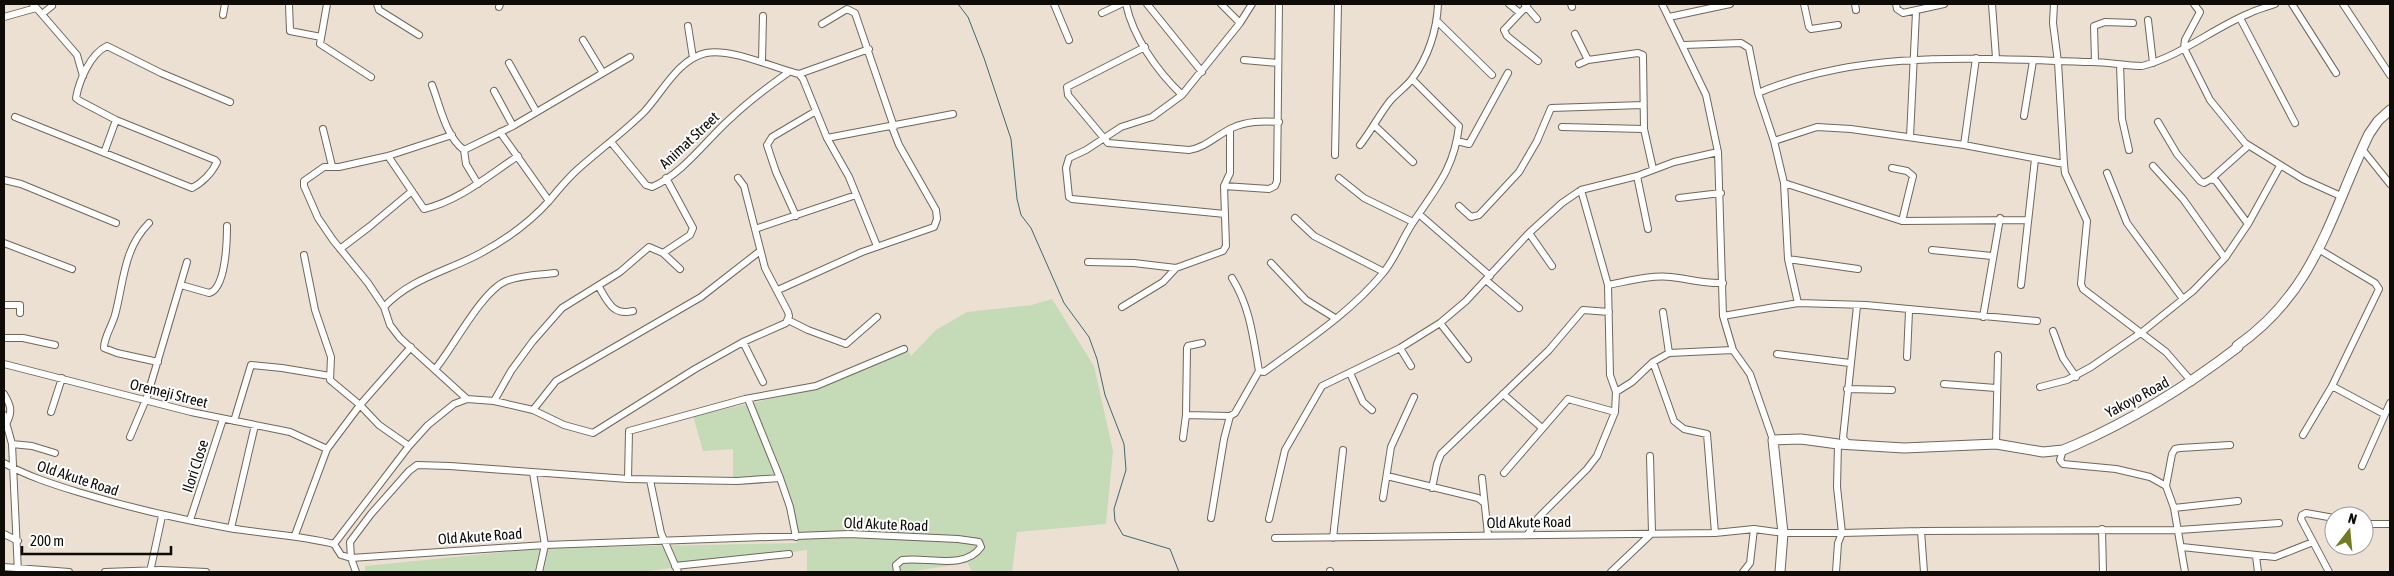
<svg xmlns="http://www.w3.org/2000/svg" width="2394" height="576" viewBox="0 0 2394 576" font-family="'Asap Condensed',sans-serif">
	<rect width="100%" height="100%" fill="#ebe0d2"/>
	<path fill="#c5dab7" d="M 1052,299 L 1094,366 L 1113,451 L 1106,524 L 1017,532 L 1012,572 L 972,572 L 968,563 L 907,572 L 807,572 L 807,550 L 641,572 L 365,572 L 365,566 L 546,548 L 797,543 L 784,481 L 733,480 L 733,449 L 703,451 L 693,416 L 806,391 L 906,347 L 911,356 L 936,330 L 967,312 L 1032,305 Z"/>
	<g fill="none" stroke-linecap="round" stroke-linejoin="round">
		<path stroke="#3f6974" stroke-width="1" d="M 958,4 L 968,17 L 984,58 L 1011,139 L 1017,199 L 1021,215 L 1031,228 L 1064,303 L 1089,337 L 1097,359 L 1105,395 L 1124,444 L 1126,470 L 1114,509 L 1115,521 L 1123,535 L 1170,549 L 1179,572"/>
		<g stroke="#70665a" stroke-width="8">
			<path id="minor" d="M 33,4 L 77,55 L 83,76
				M 289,4 L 290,31 L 321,37
				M 327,4 L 320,44 L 371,77
				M 377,4 L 379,10 L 419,35
				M 1054,4 L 1069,40
				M 1126,4 C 1133,37 1157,71 1182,95
				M 1147,4 L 1202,72
				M 1221,4 L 1240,23
				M 1509,4 L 1520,13 L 1527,6
				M 1571,4 L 1572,7
				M 1662,4 L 1706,95 L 1718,152 L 1723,316 L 1733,350 L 1750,374 L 1773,440
				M 1804,4 L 1809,27 L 1811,29 L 1838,25
				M 1855,4 L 1856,10
				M 1896,4 L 1897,9 L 1903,13 L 1944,4
				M 1992,4 L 1996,58
				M 2054,4 L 2053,23 L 2058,62 L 2064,164 L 2065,173 L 2087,221 L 2081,284 L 2083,289 L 2166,352 L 2192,382
				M 2194,4 L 2200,12 L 2185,40 L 2184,48 L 2210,100 L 2245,143 L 2303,179 L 2343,197
				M 2292,4 L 2336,73
				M 2343,4 L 2390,75
				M 1525,5 L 1537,19
				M 499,7 L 500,4
				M 1102,13 L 1121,4
				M 1520,13 L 1504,30 L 1507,36 L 1538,61
				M 42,14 L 52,6
				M 223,15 L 225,4
				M 4,17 L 36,8
				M 1669,17 L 1730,4
				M 2240,18 L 2295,123
				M 2148,20 L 2153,63
				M 1438,22 L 1492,75
				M 822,24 L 847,9 L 855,13 L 894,127
				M 688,26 L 693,58
				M 1575,34 L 1588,60
				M 583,40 L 603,73
				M 1684,45 L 1741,43 L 1749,48 L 1758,93 L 1774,141 L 1784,183 L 1788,259 L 1798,303
				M 1145,47 L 1067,87 L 1068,95 L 1108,143 L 1189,150 C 1205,148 1217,135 1232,128 C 1247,121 1262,121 1279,122
				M 1244,60 L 1278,63
				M 762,61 L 763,16
				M 2095,62 L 2094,26 L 2105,22 L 2133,23
				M 509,63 L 536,111
				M 1579,64 L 1588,60 L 1638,53 L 1643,55 L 1644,129 L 1653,169
				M 2120,65 L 2122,119 L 2129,150
				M 799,74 L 869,49
				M 432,85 C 440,106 446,137 464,150 L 466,164 L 478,184
				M 494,91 L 513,126
				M 1758,93 C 1864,48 1980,59 2092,62 C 2109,62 2125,66 2142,66 C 2181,56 2213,28 2250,13 C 2258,9 2267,7 2275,4
				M 2024,116 L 2033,61
				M 15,117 L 192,188 C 202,183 212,173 217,162 L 215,160 L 116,120 L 80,101 L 76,98 C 79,81 90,54 107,46 L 161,73 L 230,102
				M 2158,122 L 2177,154 L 2200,181 L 2204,183 L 2211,179 L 2216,181 L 2248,224
				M 1375,126 L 1413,162
				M 1562,127 L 1644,129
				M 323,129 L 332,166
				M 1910,137 L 1916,12
				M 827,138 L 953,114
				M 1457,141 L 1469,144 L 1508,73
				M 1774,141 L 1817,127 L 1851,129 L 1964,145 L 2064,164
				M 611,142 L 646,185 L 652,187 C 684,173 706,140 731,118 C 749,101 769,86 789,72
				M 1360,145 C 1371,131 1379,115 1390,101 C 1397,93 1406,87 1412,79 C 1428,58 1437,30 1438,4
				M 1964,145 L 1976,58
				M 2362,149 L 2390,184
				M 464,150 L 513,126 L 630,57
				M 104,153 L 116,120
				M 1335,155 L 1338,4
				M 388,156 L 424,209 C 459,201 489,175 518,156
				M 2153,166 L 2183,199 L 2225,258
				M 1892,168 L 1907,171 L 1913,176 L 1902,221
				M 2107,173 L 2127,223 L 2183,299
				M 1637,176 L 1648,229
				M 1339,178 L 1364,198 L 1413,222
				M 2211,179 L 2248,146
				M 4,180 L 21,184 L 116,223
				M 1784,183 L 1902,221 L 2026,220
				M 1224,186 L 1269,189 L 1275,186 L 1277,181 L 1279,4
				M 1679,198 L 1721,193
				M 549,201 C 558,190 567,179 577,170 C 599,150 623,133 644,112 C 662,93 678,59 706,53 C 732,48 774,68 799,74 L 803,79 L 827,138 L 849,177 L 877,246
				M 1459,206 L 1471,217 L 1479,215 L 1519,172 L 1537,141 L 1551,108 L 1643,105
				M 1225,214 L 1072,199 L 1069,197 L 1066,168 L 1069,158 L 1086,150 L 1121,127 L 1152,117 L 1182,95 L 1240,23 L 1252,4
				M 1420,215 L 1490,276
				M 796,216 L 776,172 L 767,145 L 772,137 L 816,111
				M 1295,218 L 1314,236 L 1384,272
				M 149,223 C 123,249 124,282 115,315 C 112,326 104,337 104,348 L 117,353 L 158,362
				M 755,229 L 856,195
				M 1529,233 L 1552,266
				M 4,243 L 72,269
				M 340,249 L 369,227 L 412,191
				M 1932,250 L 1992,256
				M 663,253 L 690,235 L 693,228 L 666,178
				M 1788,259 L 1858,269
				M 1088,262 L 1134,263 L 1176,268 L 1223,251 L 1226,246 L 1224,186 L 1230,173 L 1230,129
				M 1271,263 L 1306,300 L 1335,318
				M 1487,281 L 1519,308
				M 181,285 L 209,293 C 226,289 227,240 227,226
				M 1608,285 C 1629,281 1650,275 1671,277 C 1689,279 1705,284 1723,283
				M 2021,285 L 2035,159
				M 599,287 C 608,302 613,316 633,311
				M 778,290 L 862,252 L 934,227 L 937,219 L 936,210 L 899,145 L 892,127
				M 4,305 L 20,305 L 20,313
				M 384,307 L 368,283 L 333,240 L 318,218 L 304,186 L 304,181 L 324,167 L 339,167 L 388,156 L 452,135
				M 1122,307 L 1163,282 L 1176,268
				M 1663,312 L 1669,353
				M 1723,316 L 1798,303 L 1866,305 L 2037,321
				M 1983,317 L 2000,218
				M 788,320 L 808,330 L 846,344 L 877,317
				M 1440,323 L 1468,359
				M 2053,331 L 2063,358 L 2076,377
				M 4,338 L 23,338 L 55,345
				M 743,342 L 763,382
				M 1400,348 L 1411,366
				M 1777,354 L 1850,363
				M 1907,357 L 1909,311
				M 1653,362 L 1674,421 L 1684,429 L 1707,434 L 1715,533
				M 4,364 L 191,412 L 290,432 L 327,449
				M 436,368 C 454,346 482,291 506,281 C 521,275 539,275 555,273
				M 1259,371 L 1264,372 C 1305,342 1350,313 1383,273 C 1395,259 1402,239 1412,224 C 1435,189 1454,170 1459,126 L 1412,79
				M 1350,373 L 1363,402 L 1372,410
				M 1944,384 L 1996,388
				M 2332,386 L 2384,414
				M 2040,387 L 2067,380 L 2091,367 L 2142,332 L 2193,291 L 2225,258 L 2248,224 L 2280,166
				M 1847,389 L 1892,390
				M 1616,392 L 1632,382 L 1653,362 L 1669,353 L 1733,350
				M 4,394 C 10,404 13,411 7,422
				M 1503,394 L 1542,428
				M 467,399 L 400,338 L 390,325 L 384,307 C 411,278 448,271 481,253 C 505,240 531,221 549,201 L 500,132
				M 748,399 L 780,478
				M 494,401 L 511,371 L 533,341 L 562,308 L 620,272 L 649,247 L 663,253 L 680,269
				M 533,410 L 556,381 L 701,297 L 760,251
				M 51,412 L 62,378
				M 4,415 L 12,444 L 18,572
				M 1186,415 L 1230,416
				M 234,421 L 251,365 L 282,368 L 330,376
				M 2303,435 L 2332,386 L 2379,289 L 2375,283 L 2320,250
				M 130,437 L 147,397 L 187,262
				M 1183,438 L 1186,415 L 1187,348 L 1188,346 L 1202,343
				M 12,444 L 32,446 L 55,453
				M 1996,444 L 1998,355
				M 1849,445 L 1843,438 L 1857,306
				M 409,446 L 379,425 L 360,405 L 411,347
				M 2063,450 L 2060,460 L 2063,464 L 2116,469 L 2150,477 L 2166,486
				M 4,463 C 27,476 52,484 78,492 C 127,507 178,519 229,528 C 264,534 299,535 334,544 L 341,555 L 351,558 L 545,545 L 849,534 L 958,539 L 979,542 L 981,547 C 964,571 926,556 902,560 L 896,565 L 897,572
				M 2362,466 L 2390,403
				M 533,473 L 545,545 L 539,572
				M 1504,473 L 1568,399 L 1615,412
				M 1387,476 L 1478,498 L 1483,502
				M 1482,478 L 1488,535
				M 628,479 L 629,431 L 745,399 L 816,386 L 904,349
				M 650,480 L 661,533 L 678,572
				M 1432,488 L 1437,464 L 1441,454 L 1549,350 L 1583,310 L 1609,312
				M 1383,498 L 1391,447 L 1414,397
				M 2174,508 L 2238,501
				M 1211,518 L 1224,439 L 1230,416 L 1235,413 L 1259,371 C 1253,337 1250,307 1232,278
				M 1269,519 L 1285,450 L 1322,386 L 1400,348 L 1440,323 L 1466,301 L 1529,233 L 1562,203 L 1581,190 L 1637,176 L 1674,162 L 1718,152
				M 190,520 L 223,419
				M 2364,524 L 2390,524
				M 231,528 L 255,425
				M 2102,529 L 2103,572
				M 1921,531 L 1924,572
				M 4,534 L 18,541
				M 1528,534 L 1538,518 L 1587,469 L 1597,456 L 1615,412 L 1616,392 L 1610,375 L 1608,285 L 1581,190
				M 295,535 L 327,449 L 360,405 L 330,380 L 331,357 L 315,310 L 304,255
				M 1275,538 L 1715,533 L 1754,529 L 1783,533 L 1842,533 L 1921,531 L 2179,530 L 2279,523
				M 1333,538 L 1343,450
				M 334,544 L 409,446 L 428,425 L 454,404 L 467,399 L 494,401 L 533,410 L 564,425 L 593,433 L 695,369 L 743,342 L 786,323 L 789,316 L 788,312 L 765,268 L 744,186 L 738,178
				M 2182,547 L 2275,557 L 2313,542
				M 2256,556 L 2258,572
				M 675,566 L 789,554
				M 4,567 L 69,572
				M 105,572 L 161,570 L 206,572
				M 150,572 L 162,516
				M 356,572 L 351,558 L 350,542 L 371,514 L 409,471 L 417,465 L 450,466 L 628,479 L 737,481 L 780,478 L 790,507 L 796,537
				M 1330,572 L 1330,571
				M 1611,572 L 1652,533 L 1650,456
				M 1743,572 L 1750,563 L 1754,529
				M 1836,572 L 1838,543 L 1842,533 L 1837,487 L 1838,444
				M 2185,572 L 2174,508 L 2166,486 L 2172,454 L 2175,449 L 2180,448 L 2230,445
				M 2329,572 L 2301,519 L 2302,515 L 2306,513 L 2334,518"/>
		</g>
		<g stroke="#70665a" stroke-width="11">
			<path id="major" d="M 1780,572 L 1783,533 L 1773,440 L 1801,439 L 1838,444 L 1904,448 L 1996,444 L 2043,452 L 2063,450 L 2075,445 C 2134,419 2187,386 2238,347 L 2237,346 C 2316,291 2330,215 2369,134 L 2378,121 L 2390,110"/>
		</g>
		<use href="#minor" stroke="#fff" stroke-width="6"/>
		<use href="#major" stroke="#fff" stroke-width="9"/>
	</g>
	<g text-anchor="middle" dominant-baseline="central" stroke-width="4" stroke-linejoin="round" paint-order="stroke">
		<g font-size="15" fill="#0f0b07" stroke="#fff">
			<text transform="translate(689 140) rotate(-43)">Animat Street</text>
			<text transform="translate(169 393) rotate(14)">Oremeji Street</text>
			<text transform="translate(2137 397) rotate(-28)">Yakoyo Road</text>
			<text transform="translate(195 466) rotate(-72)">Ilori Close</text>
			<text transform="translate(78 478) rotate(18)">Old Akute Road</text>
			<text transform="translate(1529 522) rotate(-1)">Old Akute Road</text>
			<text transform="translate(886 524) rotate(2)">Old Akute Road</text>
			<text transform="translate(480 536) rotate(-4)">Old Akute Road</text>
		</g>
	</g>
	<rect width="2394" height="576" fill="none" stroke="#0f0b07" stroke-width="10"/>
	<g transform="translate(2349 531) rotate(16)"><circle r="24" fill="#ffffff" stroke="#9f9d9c"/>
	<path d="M0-4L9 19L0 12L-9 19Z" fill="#747a24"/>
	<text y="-8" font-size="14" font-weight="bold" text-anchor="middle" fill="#0f0b07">N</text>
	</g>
	<path d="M22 546v8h149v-8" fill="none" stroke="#0f0b07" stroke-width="2.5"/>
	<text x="30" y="546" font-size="15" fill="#0f0b07" stroke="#ffffff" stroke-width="4" paint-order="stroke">200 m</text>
</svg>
